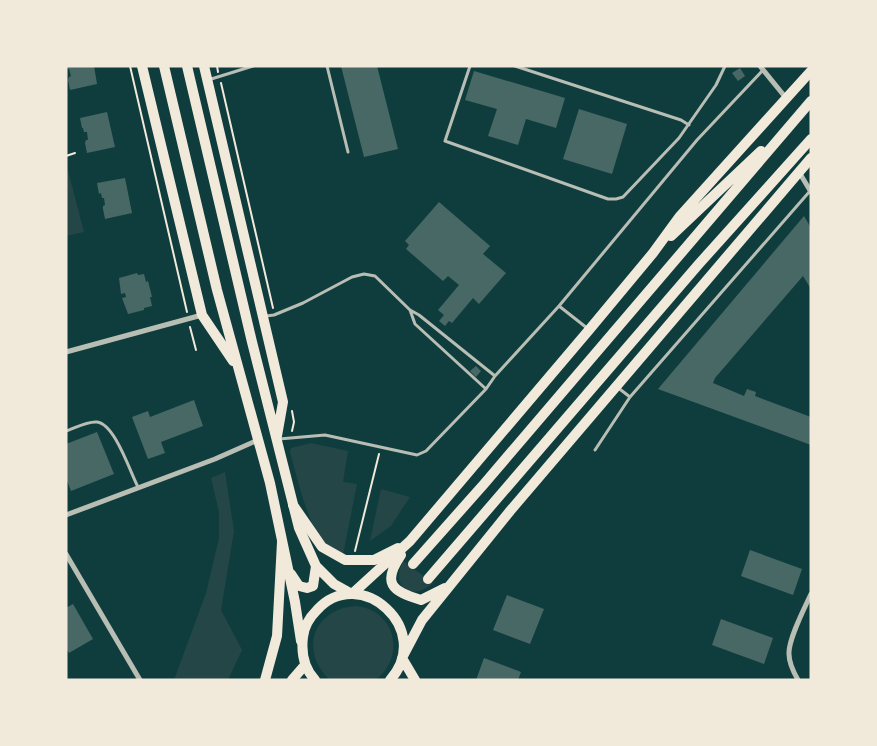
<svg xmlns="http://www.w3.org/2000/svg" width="877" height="746" viewBox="0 0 877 746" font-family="'Noto Serif',serif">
	<rect width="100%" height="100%" fill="#0f3d3e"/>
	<path fill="#244646" d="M 66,163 L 84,232 L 66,236 Z
		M 311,443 L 348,451 L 343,482 L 357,484 L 343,555 C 338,553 331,550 326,546 C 310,533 296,473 290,452 L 291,448 Z
		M 225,472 L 234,531 L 221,610 L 242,650 L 228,680 L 174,680 L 206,593 L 219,538 L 219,512 L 211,478 Z
		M 381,489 L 410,497 L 391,526 L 370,541 Z
		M 403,561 L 433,583 C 410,603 390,585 403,561 Z
		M 357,606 C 367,608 375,610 382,618 C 400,636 396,666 375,680 L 330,680 C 298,650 314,608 357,606 Z"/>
	<path fill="#486865" d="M 67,66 L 94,66 L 97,84 L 70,90 L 68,80 L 69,77 L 71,76 L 69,69 L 67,69 Z
		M 341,66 L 377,66 L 398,149 L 364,157 Z
		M 740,68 L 745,76 L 738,81 L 732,73 Z
		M 474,71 L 565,98 L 556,128 L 526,119 L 518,145 L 488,136 L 497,109 L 465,100 Z
		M 579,109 L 627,124 L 612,174 L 563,159 Z
		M 107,112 L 115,147 L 87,153 L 85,143 L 86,140 L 88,140 L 87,132 L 84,132 L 83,128 L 82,128 L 80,118 Z
		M 125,178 L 132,213 L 105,219 L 103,209 L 103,206 L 105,205 L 104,198 L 102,198 L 101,193 L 99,194 L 97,183 Z
		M 439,202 L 490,246 L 483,254 L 506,273 L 479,304 L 473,298 L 452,323 L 449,321 L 445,326 L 439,321 L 444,315 L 438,310 L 459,285 L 448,276 L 443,281 L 406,249 L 409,245 L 405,241 Z
		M 804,216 L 811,228 L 811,289 L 803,276 L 715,378 L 713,383 L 744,396 L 747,389 L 756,392 L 755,396 L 811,417 L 811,445 L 658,389 Z
		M 137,273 L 138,275 L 144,274 L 146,282 L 148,281 L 152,297 L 150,297 L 152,306 L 144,308 L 144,310 L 128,314 L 122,298 L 126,297 L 125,293 L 121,294 L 119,278 Z
		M 476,366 L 481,371 L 476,377 L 470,371 Z
		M 194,400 L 203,426 L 161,442 L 165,453 L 148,459 L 132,417 L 148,411 L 150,417 Z
		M 97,432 L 114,474 L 71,491 L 66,478 L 66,444 Z
		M 750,550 L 802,569 L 793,595 L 741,576 Z
		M 507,595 L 544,609 L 530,644 L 493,630 Z
		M 73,604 L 93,639 L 69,653 L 66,648 L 66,608 Z
		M 721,619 L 773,638 L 764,664 L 712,645 Z
		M 484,658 L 521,672 L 518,680 L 476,680 Z"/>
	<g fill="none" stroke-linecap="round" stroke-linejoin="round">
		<path stroke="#f1e9da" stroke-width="2" d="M 130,66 L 187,312
			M 217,66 L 218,72
			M 221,83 L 273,308
			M 66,156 L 75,153
			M 190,327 L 196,350
			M 292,411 L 294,422 L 292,431
			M 355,551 L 379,454"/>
		<path stroke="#b8beb3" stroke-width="3" d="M 327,66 L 348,152
			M 470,66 L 445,141 L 608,199 L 616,199 L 623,197 L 679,138 L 716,85 L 725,66
			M 515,66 L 681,120 L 689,125
			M 208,80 L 253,66
			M 559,306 L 587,328
			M 410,310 L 415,324 L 486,389
			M 266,316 L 274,315 L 303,303 L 352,277 L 364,274 L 375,276 L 410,310 L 419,315 L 495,376
			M 617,387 L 630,397
			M 66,431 C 75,428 87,421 97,422 C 115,424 130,472 138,487
			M 279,439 L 325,435 L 417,455 L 426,451 L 486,389 L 495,376 L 559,306 L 697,140 L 763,70
			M 595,450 L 630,397 L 810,191"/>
		<path stroke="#b8beb3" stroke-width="5" d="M 760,66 L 786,98
			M 799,172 L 811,192
			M 66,352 L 202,315
			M 66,515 L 215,459 L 258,440
			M 66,554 L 140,680
			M 798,680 C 794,673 789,662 789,654 C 788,640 805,607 811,594"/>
		<path stroke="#f1e9da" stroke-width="10" d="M 142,66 L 202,315 L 233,361
			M 164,66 L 217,290 L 270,483 L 295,602 L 301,641
			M 187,66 L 252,342 L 299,528 L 316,566 L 334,584 L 352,594
			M 204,66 L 283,402 L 277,436
			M 291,574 L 299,586 L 307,588 L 313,586 L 316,566"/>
		<path stroke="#f1e9da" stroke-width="10" d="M 671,236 L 761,151
			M 293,505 L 322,547 L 345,560 L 374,560 L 398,548
			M 401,555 C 382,583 391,591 421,600 L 445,588
			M 413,564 L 484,484 L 811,101
			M 428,579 L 698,265 L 811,139
			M 352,594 L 410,541 L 589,330 L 653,253 L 680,216 L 811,71
			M 265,680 L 277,636 L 282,542
			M 292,680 L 305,665
			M 315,680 C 304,668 301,653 303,637 C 304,627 310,617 317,610 C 360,563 435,630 390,680
			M 415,680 L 402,658 L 422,620 L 510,511 L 811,158"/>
	</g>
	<rect width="877" height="746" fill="none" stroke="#f1e9da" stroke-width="135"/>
</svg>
